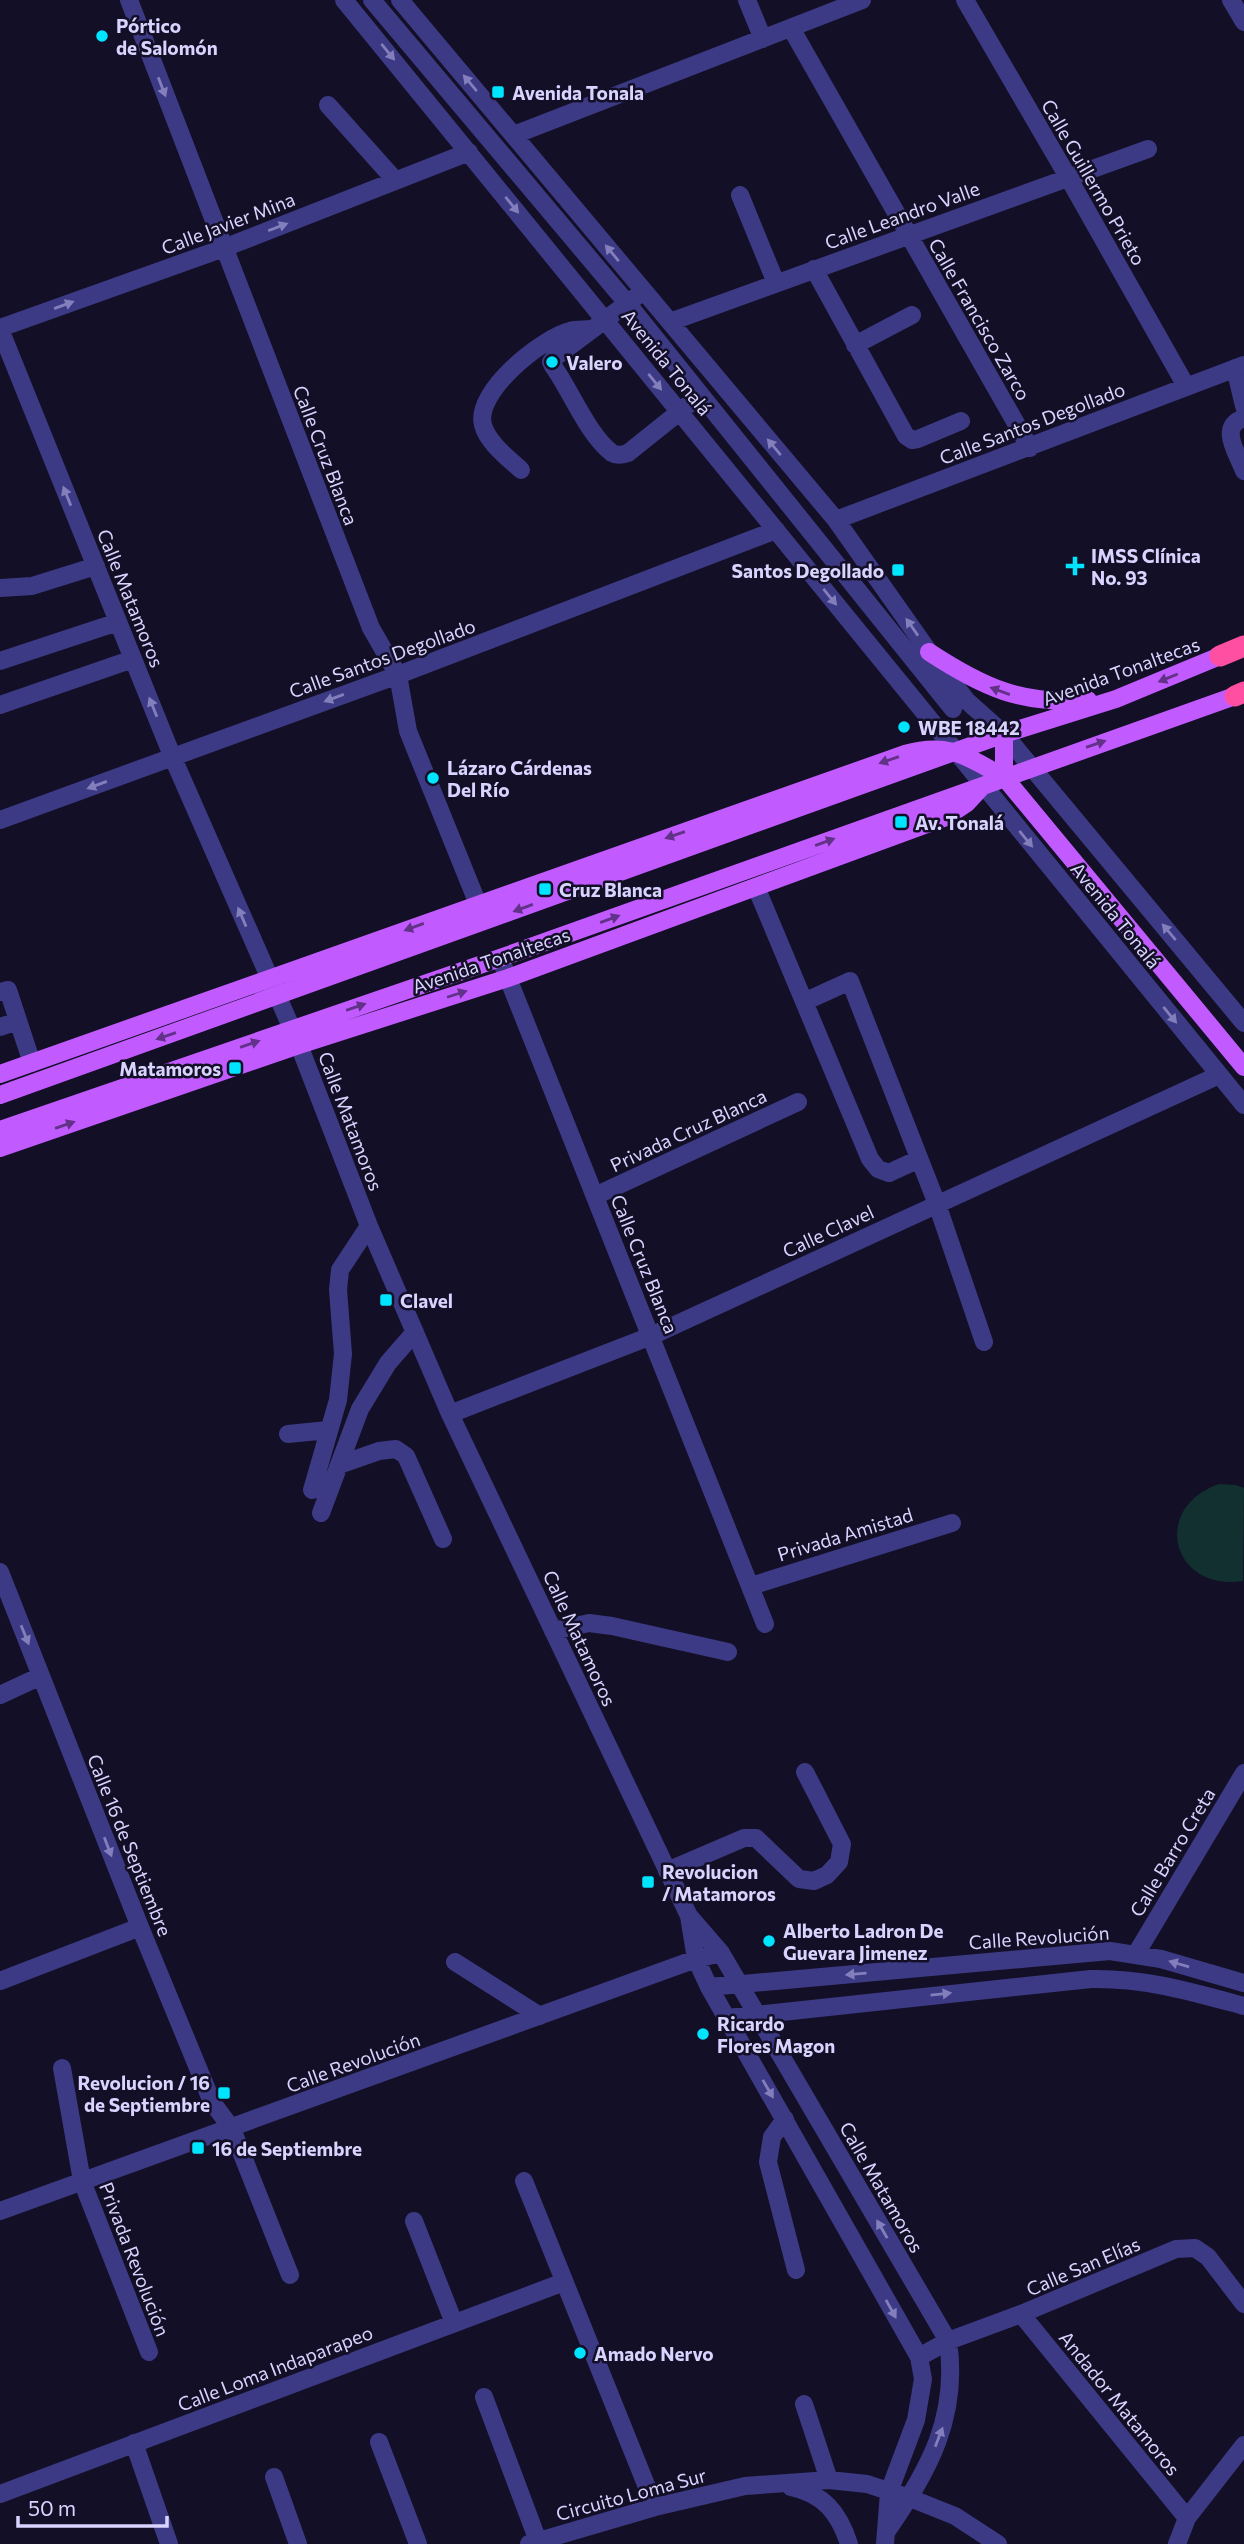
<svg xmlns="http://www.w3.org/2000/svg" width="1244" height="2544" viewBox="0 0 1244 2544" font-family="Commissioner,sans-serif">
	<rect width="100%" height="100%" fill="#130f26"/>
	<path fill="#12302f" d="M 1219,1484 L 1236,1485 L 1244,1488 L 1243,1581 C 1172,1592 1150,1508 1219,1484 Z"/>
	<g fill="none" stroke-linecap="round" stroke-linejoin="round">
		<path stroke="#3d3a85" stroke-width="18" d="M 129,0 L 371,628 L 398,675 L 408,731 L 484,919
			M 344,0 L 1244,1105
			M 372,0 L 627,303 L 953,709
			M 400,0 L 836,520 L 929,652 L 967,701 L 1004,734 L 1244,1023
			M 747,0 L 763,39
			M 965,0 L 1068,177 L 1186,386
			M 1231,0 L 1244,22
			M 791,28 L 1030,448
			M 328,105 L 395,180
			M 514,135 L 862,0
			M 740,195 L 776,283
			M 814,269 L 906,436 L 912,440 L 918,439 L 961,421
			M 637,296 L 554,358 L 551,362 L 553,366 C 571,391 588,435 612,453 C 617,456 622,455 628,453 L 688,405
			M 670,322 L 1148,149
			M 0,328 L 224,248 L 469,152
			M 0,329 L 173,758 L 299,1045 L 369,1226 L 450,1414 L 689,1916 L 721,1953 L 948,2341 C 959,2417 929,2470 887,2531
			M 855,345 L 912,315
			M 1235,368 L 1244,406
			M 1244,418 C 1218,427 1237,452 1244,471
			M 521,470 C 508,458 488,443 483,425 C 474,392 542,338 570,331 C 577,329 584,330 591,329
			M 836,520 L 1244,365
			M 0,588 L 32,586 L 96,566
			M 0,661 L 118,622
			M 0,705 L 133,659
			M 0,820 L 398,675 L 776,530
			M 756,887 L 870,1159 L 878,1169 L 889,1173 L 919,1159
			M 500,958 L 765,1624
			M 0,992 L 8,990 L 32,1063
			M 806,1001 L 850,981 L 937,1204 L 984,1342
			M 0,1027 L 18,1021
			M 595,1196 L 798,1102
			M 450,1414 L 651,1336 L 1219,1075
			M 288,1434 L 328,1430
			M 339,1465 L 379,1451 L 396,1449 L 406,1456 L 443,1539
			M 312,1490 L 338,1400 L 343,1354 L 338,1290 L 340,1270 L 369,1226
			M 321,1513 L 360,1409 L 388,1363 L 415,1332
			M 0,1572 L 140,1927 L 212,2102 L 232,2129 L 290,2275
			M 751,1586 L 952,1523
			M 553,1631 L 589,1623 L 612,1626 L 728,1652
			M 0,1695 L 41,1676
			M 667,1871 L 744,1838 L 756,1838 L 799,1879 L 814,1881 L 827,1875 L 839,1862 L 842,1844 L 805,1772
			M 689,1916 L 696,1959 L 709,1987 L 919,2357 L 923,2379 L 916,2420 L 889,2492 L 885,2544
			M 1136,1954 L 1244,1773
			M 455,1962 L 540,2016
			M 0,1981 L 140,1927
			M 709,1987 L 1110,1951 L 1161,1959 L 1244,1983
			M 727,2018 L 1091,1979 C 1146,1978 1192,1992 1244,2006
			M 62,2068 L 82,2181 L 149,2352
			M 785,2119 L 772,2137 L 768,2162 L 796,2270
			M 524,2181 L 655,2507
			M 0,2211 L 696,1959 L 721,1953
			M 414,2221 L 454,2323
			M 1021,2314 L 1187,2518
			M 919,2357 L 948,2341 L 1021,2314 L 1176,2249 L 1195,2248 L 1208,2257 L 1244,2304
			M 484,2397 L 538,2541
			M 804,2404 L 829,2480
			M 379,2442 L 418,2544
			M 134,2443 L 169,2544
			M 274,2477 L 298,2544
			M 791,2487 C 824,2494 839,2513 849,2544
			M 0,2494 L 564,2282
			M 529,2544 L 655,2507 L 745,2486 L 829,2480 L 867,2484 L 910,2498 L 955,2516 L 998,2544
			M 1177,2544 L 1187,2518 L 1244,2445"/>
		<path stroke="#c25bff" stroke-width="18" d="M 929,652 C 984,688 1022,705 1088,700
			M 1004,777 L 1004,734
			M 0,1074 L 905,754 C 949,741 967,757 1004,777 L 1244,1067
			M 0,1095 L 1004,734 L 1116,699 L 1220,656
			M 0,1130 L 500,958 L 1235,696
			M 0,1148 L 299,1045 L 508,978 L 946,817 L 967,803 L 980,789"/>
		<path stroke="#ff4fa3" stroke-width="21" d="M 1220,656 L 1244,646
			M 1235,696 L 1244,692"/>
	</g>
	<defs><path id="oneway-solid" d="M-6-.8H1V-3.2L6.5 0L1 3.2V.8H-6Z" transform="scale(1.75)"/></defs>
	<g fill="#837fbc">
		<use href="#oneway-solid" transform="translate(388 52) rotate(51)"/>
		<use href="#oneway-solid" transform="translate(470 83) rotate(-130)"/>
		<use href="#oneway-solid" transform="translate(162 87) rotate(69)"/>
		<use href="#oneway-solid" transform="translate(512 205) rotate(51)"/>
		<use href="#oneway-solid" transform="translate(278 227) rotate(-21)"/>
		<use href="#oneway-solid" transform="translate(612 253) rotate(-130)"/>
		<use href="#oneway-solid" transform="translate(64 305) rotate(-20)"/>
		<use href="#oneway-solid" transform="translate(655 382) rotate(51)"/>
		<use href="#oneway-solid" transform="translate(774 447) rotate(-130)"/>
		<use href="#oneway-solid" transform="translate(67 496) rotate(-112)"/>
		<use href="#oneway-solid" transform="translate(830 597) rotate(51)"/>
		<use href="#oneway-solid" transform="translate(912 627) rotate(-125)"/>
		<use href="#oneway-solid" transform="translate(334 698) rotate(160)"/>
		<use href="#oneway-solid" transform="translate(153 707) rotate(-112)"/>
		<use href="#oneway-solid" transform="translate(97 785) rotate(160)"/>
		<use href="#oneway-solid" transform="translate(1026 839) rotate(51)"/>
		<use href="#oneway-solid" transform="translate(242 917) rotate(-113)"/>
		<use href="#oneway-solid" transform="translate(1169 932) rotate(-130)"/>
		<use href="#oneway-solid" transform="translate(1170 1015) rotate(51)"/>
		<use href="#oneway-solid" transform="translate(25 1635) rotate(68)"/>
		<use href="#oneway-solid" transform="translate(108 1847) rotate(69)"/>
		<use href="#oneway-solid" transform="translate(1179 1964) rotate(-164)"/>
		<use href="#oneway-solid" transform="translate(856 1974) rotate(175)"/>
		<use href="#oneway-solid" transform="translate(941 1994) rotate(-6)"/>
		<use href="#oneway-solid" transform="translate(768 2089) rotate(60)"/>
		<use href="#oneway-solid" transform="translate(882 2229) rotate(-120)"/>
		<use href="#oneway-solid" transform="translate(891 2309) rotate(61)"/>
		<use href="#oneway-solid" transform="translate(939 2437) rotate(-69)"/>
	</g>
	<g fill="#623188">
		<use href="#oneway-solid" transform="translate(1168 678) rotate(158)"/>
		<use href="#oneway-solid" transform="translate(1000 691) rotate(-160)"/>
		<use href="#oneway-solid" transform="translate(1096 744) rotate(-19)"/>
		<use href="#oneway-solid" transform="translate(889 760) rotate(161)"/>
		<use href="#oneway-solid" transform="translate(675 835) rotate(161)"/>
		<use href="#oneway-solid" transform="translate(825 842) rotate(-20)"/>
		<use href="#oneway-solid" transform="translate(523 908) rotate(160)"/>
		<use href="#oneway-solid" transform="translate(610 919) rotate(-20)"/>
		<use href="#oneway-solid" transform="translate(414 927) rotate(160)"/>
		<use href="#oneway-solid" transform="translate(457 994) rotate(-18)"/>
		<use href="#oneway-solid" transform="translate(356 1007) rotate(-19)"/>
		<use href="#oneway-solid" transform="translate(166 1036) rotate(161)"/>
		<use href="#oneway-solid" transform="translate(250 1044) rotate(-19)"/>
		<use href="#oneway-solid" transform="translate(65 1125) rotate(-19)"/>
	</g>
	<g fill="#00e5ff" stroke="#130f26" stroke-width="2.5">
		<circle cx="102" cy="36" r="7"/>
		<rect x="491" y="85" width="14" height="14" rx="3.5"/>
		<circle cx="552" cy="362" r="7"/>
		<path d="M1071.5 555.5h7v7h7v7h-7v7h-7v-7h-7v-7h7z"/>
		<rect x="891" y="563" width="14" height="14" rx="3.5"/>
		<circle cx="904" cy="727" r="7"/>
		<circle cx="433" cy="778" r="7"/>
		<rect x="894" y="815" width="14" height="14" rx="3.5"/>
		<rect x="538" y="882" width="14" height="14" rx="3.5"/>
		<rect x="228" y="1061" width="14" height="14" rx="3.5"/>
		<rect x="379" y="1293" width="14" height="14" rx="3.5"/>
		<rect x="641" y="1875" width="14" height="14" rx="3.5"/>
		<circle cx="769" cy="1941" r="7"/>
		<circle cx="703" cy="2034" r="7"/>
		<rect x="217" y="2086" width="14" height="14" rx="3.5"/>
		<rect x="191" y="2141" width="14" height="14" rx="3.5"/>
		<circle cx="580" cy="2353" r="7"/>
	</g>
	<g text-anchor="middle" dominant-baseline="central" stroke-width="5" stroke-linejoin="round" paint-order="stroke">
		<g font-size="19" font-weight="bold" fill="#d9d4ff" stroke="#130f26" text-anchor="start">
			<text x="116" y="25">Pórtico<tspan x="116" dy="22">de Salomón</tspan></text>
			<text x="512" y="92">Avenida Tonala</text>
			<text x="566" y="362">Valero</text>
			<text x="1091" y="555">IMSS Clínica<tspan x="1091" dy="22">No. 93</tspan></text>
			<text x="884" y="570" text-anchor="end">Santos Degollado</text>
			<text x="918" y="727">WBE 18442</text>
			<text x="447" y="767">Lázaro Cárdenas<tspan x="447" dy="22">Del Río</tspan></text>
			<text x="915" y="822">Av. Tonalá</text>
			<text x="559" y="889">Cruz Blanca</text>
			<text x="221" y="1068" text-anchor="end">Matamoros</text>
			<text x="400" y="1300">Clavel</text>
			<text x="662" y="1871">Revolucion<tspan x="662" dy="22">/ Matamoros</tspan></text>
			<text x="783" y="1930">Alberto Ladron De<tspan x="783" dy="22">Guevara Jimenez</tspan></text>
			<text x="717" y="2023">Ricardo<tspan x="717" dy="22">Flores Magon</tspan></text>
			<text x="210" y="2082" text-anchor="end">Revolucion / 16<tspan x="210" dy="22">de Septiembre</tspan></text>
			<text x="212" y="2148">16 de Septiembre</text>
			<text x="594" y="2353">Amado Nervo</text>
		</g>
		<g font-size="19" fill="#d9d4ff" stroke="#130f26">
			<text transform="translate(1094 182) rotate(60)">Calle Guillermo Prieto</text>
			<text transform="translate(902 215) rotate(-20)">Calle Leandro Valle</text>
			<text transform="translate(228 223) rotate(-21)">Calle Javier Mina</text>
			<text transform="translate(980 319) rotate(60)">Calle Francisco Zarco</text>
			<text transform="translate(667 362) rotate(51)">Avenida Tonalá</text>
			<text transform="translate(1032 423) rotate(-21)">Calle Santos Degollado</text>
			<text transform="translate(326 455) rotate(69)">Calle Cruz Blanca</text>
			<text transform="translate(131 598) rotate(68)">Calle Matamoros</text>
			<text transform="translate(382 658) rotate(-20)">Calle Santos Degollado</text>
			<text transform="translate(1121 671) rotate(-20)">Avenida Tonaltecas</text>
			<text transform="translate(1116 915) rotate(51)">Avenida Tonalá</text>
			<text transform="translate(491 960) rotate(-19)">Avenida Tonaltecas</text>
			<text transform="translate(351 1121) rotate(69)">Calle Matamoros</text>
			<text transform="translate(688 1130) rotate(-25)">Privada Cruz Blanca</text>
			<text transform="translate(828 1231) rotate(-25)">Calle Clavel</text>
			<text transform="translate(645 1264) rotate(68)">Calle Cruz Blanca</text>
			<text transform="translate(845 1534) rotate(-17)">Privada Amistad</text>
			<text transform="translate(580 1638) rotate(65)">Calle Matamoros</text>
			<text transform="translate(130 1845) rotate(68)">Calle 16 de Septiembre</text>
			<text transform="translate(1172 1852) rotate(-59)">Calle Barro Creta</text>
			<text transform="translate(1039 1937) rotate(-4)">Calle Revolución</text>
			<text transform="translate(353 2062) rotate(-20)">Calle Revolución</text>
			<text transform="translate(882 2187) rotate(60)">Calle Matamoros</text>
			<text transform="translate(135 2259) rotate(69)">Privada Revolución</text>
			<text transform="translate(1083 2266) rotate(-23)">Calle San Elías</text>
			<text transform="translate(275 2368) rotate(-21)">Calle Loma Indaparapeo</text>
			<text transform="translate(1120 2403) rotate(51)">Andador Matamoros</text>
			<text transform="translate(631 2494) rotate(-15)">Circuito Loma Sur</text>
		</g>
	</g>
	<path d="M18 2516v10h149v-10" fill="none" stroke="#d9d4ff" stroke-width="3.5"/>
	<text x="28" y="2516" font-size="21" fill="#d9d4ff" stroke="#130f26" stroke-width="5" paint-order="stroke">50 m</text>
</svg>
